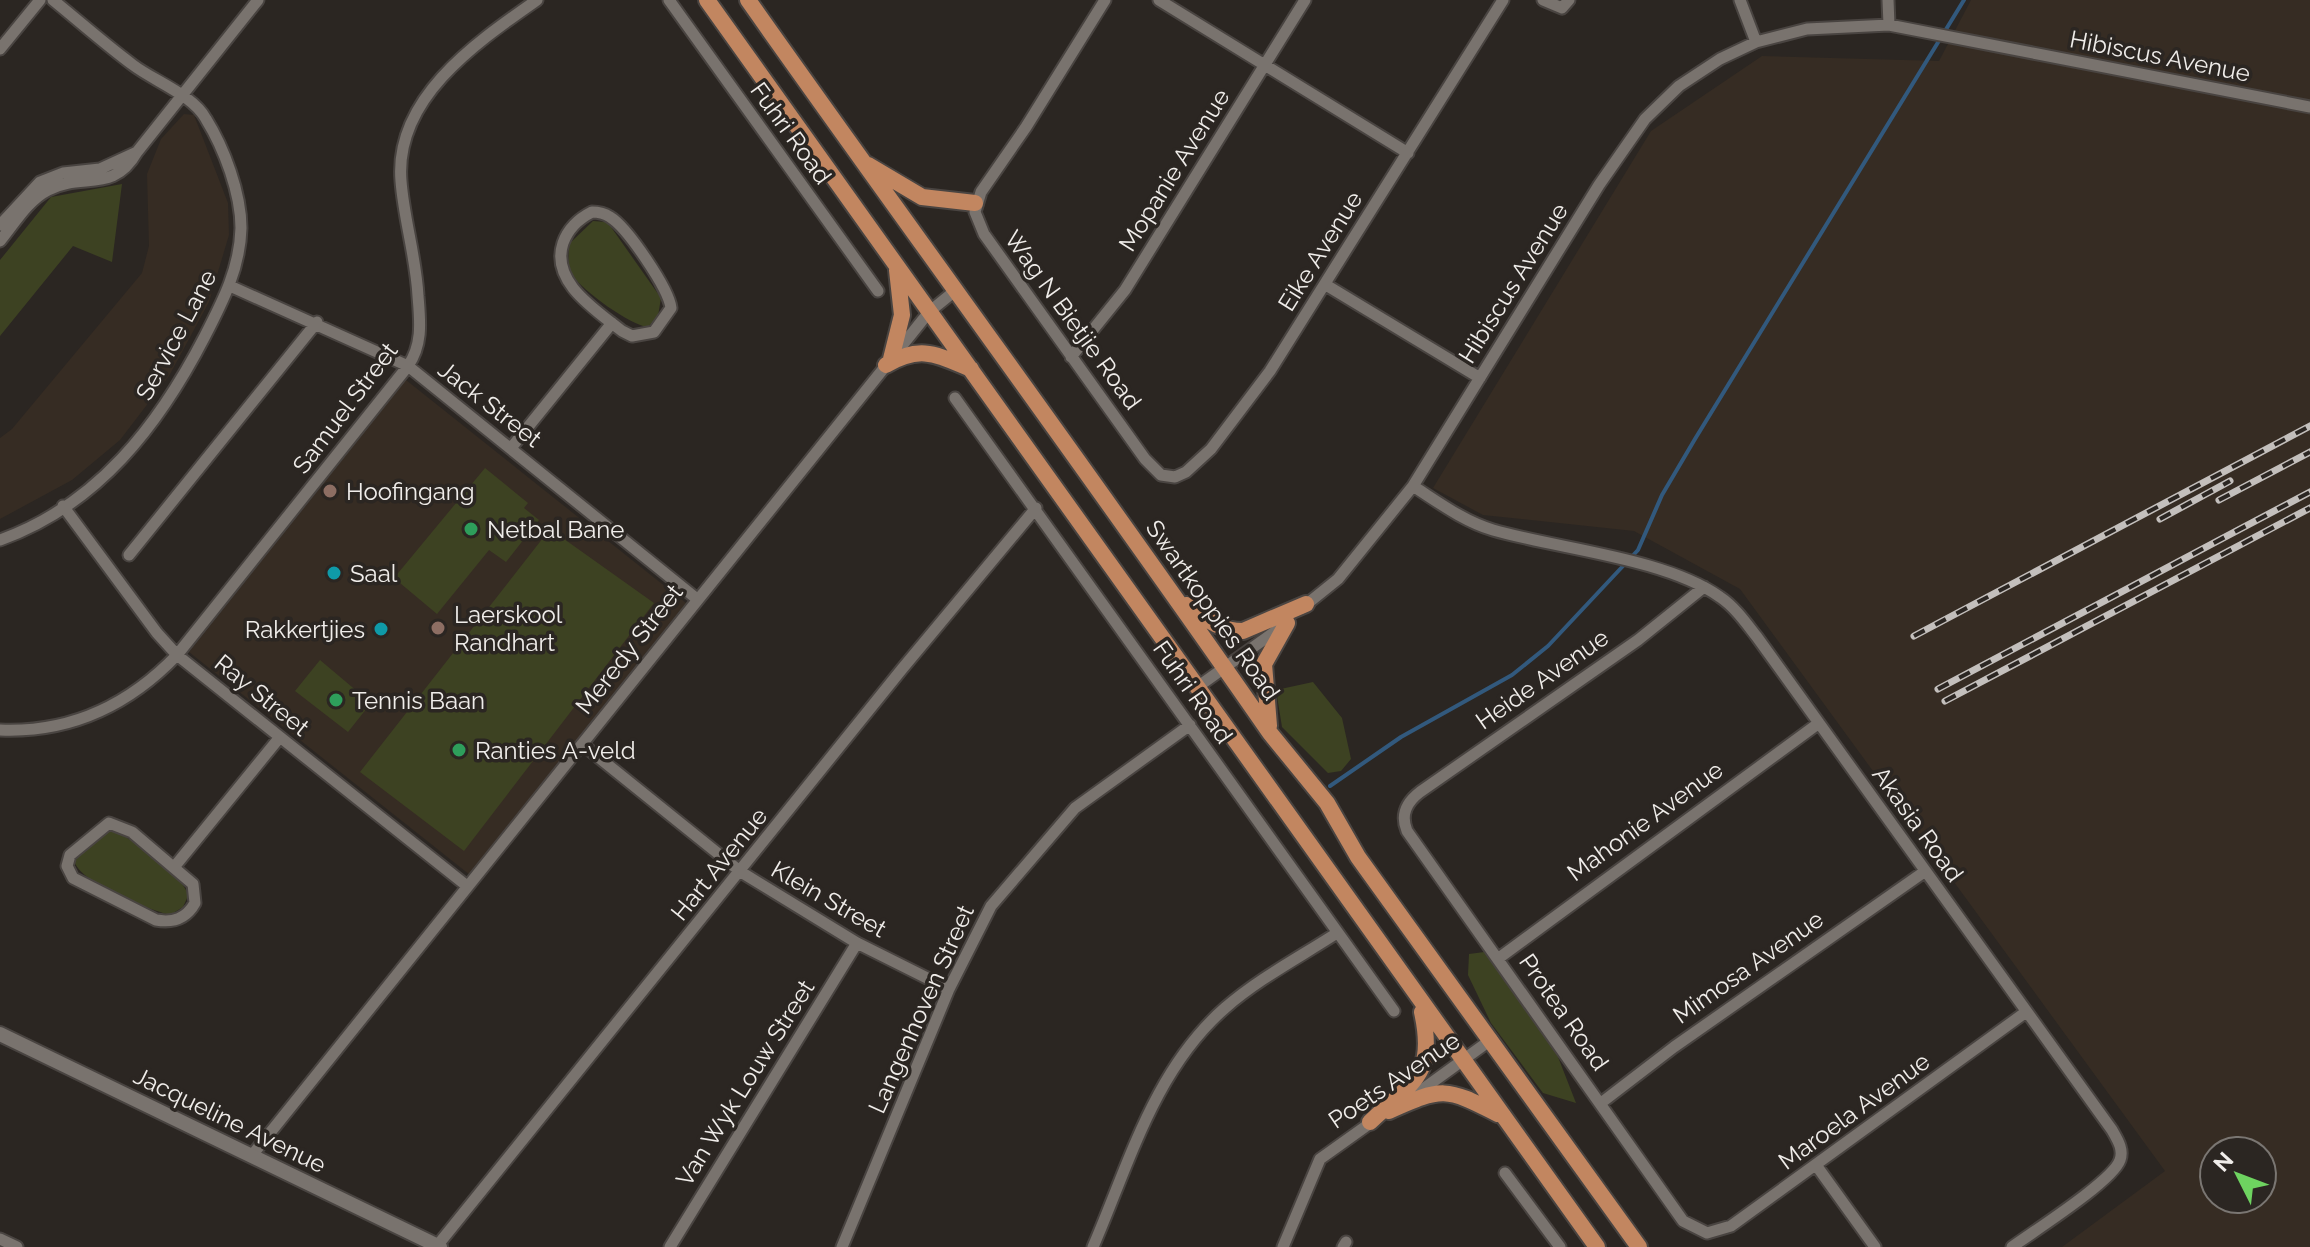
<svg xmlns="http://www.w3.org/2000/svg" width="2310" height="1247" viewBox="0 0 2310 1247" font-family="Raleway,sans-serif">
	<rect width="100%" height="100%" fill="#2b2622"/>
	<path fill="#362c23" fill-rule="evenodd" d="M 1971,0 L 2310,0 L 2310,1247 L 2062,1247 L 2165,1171 L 1740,589 L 1634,531 L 1483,515 L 1433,488 L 1651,131 L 1762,56 L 1939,61 ZM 2214,1151 L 2262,1151 L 2262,1199 L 2214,1199 Z
		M 184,114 L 194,115 L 228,203 L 229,235 L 209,302 L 169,376 L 120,440 L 72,480 L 0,519 L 0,438 L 12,429 L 142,273 L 149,246 L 147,174 L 161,139 Z
		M 406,380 L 686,603 L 470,875 L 189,652 Z"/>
	<path fill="#3d4222" d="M 122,184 L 112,262 L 73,246 L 0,336 L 0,260 L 51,197 Z
		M 593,221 L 606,222 L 611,227 L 661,298 L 658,316 L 648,327 C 631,326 582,290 573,276 C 567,266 568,254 570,243 Z
		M 485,468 L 528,503 L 524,508 L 539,520 L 506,562 L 489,550 L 437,614 L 394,578 Z
		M 550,529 L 654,603 L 464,851 L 360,772 Z
		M 320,660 L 371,703 L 348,732 L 295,691 Z
		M 1313,682 L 1342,718 L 1351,759 L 1341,771 L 1328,773 L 1282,727 L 1276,690 Z
		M 105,829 C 123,829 188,879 188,896 L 183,907 L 170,915 L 163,913 C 143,907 71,879 74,857 Z
		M 1492,951 L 1551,1039 L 1576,1103 L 1543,1093 L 1491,1023 L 1468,975 L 1469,954 Z"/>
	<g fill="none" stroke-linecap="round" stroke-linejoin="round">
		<path stroke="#32597d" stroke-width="4" d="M 1330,786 L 1401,737 L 1512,675 L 1548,646 L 1638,550 L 1662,495 L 1695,439 L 1964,0"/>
		<g stroke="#494441" stroke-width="15">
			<path id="minor" d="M 669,0 L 878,291
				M 1105,0 L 1026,127 L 981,192 L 975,212 L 984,234 L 1145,459 L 1161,475 L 1175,477 L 1186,472 L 1211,449 L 1270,371 L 1503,0
				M 1159,0 L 1408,153
				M 1543,0 L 1562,8 L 1569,0
				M 1740,0 L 1756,42
				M 1888,0 L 1889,25
				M 0,49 L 40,0
				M 137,152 L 258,0
				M 592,212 C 599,212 604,213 610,217 C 627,227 669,289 671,308 L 654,332 L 632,336 L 622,331 C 596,310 550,282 563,243 C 568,229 578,219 592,212 Z
				M 0,225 L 40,182 L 63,173 L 100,169 L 137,152 C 113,194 83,172 48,190 C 28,200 14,224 0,241
				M 1326,285 L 1480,378
				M 230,286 L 408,366 L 697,599
				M 1071,357 L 1125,290 L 1305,0
				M 955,398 L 1394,1011
				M 511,448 L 612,323
				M 1413,486 C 1438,502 1463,521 1493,530 C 1558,549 1665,558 1720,597 C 1735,607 1746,623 1757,637 L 2112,1130 C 2117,1139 2124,1149 2120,1160 C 2113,1181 2034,1231 2012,1247
				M 63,506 L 157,633 L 177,655 L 467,886
				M 0,540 C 98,505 159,425 205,336 C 223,301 240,268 241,228 C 241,193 224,148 206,119 C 193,95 154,81 133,65 C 106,45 80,22 53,0
				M 129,555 L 317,322
				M 1704,587 L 1638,640 L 1420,792 C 1407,802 1400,814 1407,831 L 1683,1221 L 1707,1233 L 1731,1226 L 2026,1012
				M 1302,608 L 1338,579 L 1413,486 L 1599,185 L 1645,119 L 1679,86 L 1720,59 L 1756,42 L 1807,29 L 1889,25 L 2310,107
				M 1196,688 L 1283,626
				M 0,730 C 71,733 129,705 177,655 L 408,366 C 423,344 420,321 418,296 C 416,257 404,220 401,181 C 394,98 477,42 537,0
				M 582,744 L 741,872 L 857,943 L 949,989
				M 109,823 L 132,832 L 193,884 L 195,903 C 186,919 173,923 156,920 L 73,878 L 67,866 L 70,855 Z
				M 175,866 L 280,737
				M 1499,958 L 1819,723
				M 1412,1097 L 1492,1039
				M 1601,1103 L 1674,1047 L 1924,872
				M 253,1154 L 929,312 L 956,290
				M 1816,1165 L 1875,1247
				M 1505,1173 L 1560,1247
				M 0,1239 L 17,1247
				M 437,1246 L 902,669 L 1036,508
				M 670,1247 L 857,943
				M 842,1247 L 949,989 L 991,906 L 1075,808 L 1190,725
				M 1093,1247 C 1129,1164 1154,1070 1225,1008 C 1258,979 1300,957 1337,933
				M 1283,1247 L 1320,1159 L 1376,1119
				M 1343,1247 L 1346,1242"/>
		</g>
		<g stroke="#494441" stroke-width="18">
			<path id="tertiary" d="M 0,1034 L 440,1247"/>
		</g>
		<g stroke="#494441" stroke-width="20">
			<path id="primary" d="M 707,0 L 1597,1247
				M 748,0 C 921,245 1099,486 1270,733 L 1327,803 L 1358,857 L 1639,1247
				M 868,165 L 922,197 L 975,203
				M 891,359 L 902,315 L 897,270
				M 886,365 C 921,344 937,355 971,369
				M 1187,605 C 1205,618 1219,631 1243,631 L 1306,604
				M 1269,726 L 1264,664 L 1287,623
				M 1389,1111 C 1443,1087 1445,1087 1498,1114
				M 1370,1122 C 1413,1081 1436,1076 1422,1012"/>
		</g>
		<use href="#minor" stroke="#79736e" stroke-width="11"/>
		<use href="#tertiary" stroke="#79736e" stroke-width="14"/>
		<use href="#primary" stroke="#c28660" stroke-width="16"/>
		<g stroke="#c3bfbc" stroke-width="7">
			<path id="rail" d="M 2219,500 L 2310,452
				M 2160,519 L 2230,481
				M 1914,636 L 2310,426
				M 1938,689 L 2310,492
				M 1945,701 L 2310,508"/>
		</g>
		<use href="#rail" stroke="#2b2622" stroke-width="4" stroke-dasharray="12" stroke-linecap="butt"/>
	</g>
	<g fill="#8d6e63" stroke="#2b2622" stroke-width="3">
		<circle cx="330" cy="491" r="8"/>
		<circle cx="438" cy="628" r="8"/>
	</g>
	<g fill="#2e9e5b" stroke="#2b2622" stroke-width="3">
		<circle cx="471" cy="529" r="8"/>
		<circle cx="336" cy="700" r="8"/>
		<circle cx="459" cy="750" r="8"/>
	</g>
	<g fill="#0f9aa8" stroke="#2b2622" stroke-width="3">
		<circle cx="334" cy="573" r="8"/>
		<circle cx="381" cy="629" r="8"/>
	</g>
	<g text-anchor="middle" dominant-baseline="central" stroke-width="7" stroke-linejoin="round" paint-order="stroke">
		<g font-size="24" fill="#f0edea" stroke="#2b2622">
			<text transform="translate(2160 56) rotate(11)">Hibiscus Avenue</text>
			<text transform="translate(791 133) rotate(54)">Fuhri Road</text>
			<text transform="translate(1174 170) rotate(-58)">Mopanie Avenue</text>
			<text transform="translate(1320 251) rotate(-58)">Eike Avenue</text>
			<text transform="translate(1513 283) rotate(-58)">Hibiscus Avenue</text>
			<text transform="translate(1073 320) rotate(54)">Wag N Bietjie Road</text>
			<text transform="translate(176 335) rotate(-62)">Service Lane</text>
			<text transform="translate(490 404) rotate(38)">Jack Street</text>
			<text transform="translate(345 408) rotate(-53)">Samuel Street</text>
			<text transform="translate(1213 610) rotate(55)">Swartkoppies Road</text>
			<text transform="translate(629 649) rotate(-52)">Meredy Street</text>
			<text transform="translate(1542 679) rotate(-35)">Heide Avenue</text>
			<text transform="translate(1193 692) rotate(55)">Fuhri Road</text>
			<text transform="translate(262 695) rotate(39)">Ray Street</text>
			<text transform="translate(1645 821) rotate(-36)">Mahonie Avenue</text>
			<text transform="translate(1918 824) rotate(54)">Akasia Road</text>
			<text transform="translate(719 864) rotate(-51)">Hart Avenue</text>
			<text transform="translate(829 899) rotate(30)">Klein Street</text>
			<text transform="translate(1748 967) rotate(-35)">Mimosa Avenue</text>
			<text transform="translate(921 1009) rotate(-66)">Langenhoven Street</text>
			<text transform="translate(1564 1012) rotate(55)">Protea Road</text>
			<text transform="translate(1394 1080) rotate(-34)">Poets Avenue</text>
			<text transform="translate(745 1083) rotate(-58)">Van Wyk Louw Street</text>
			<text transform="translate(1854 1111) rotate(-36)">Maroela Avenue</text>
			<text transform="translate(230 1120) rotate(26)">Jacqueline Avenue</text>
		</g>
		<g font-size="24" fill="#f0edea" stroke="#2b2622" text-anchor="start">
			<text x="346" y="491">Hoofingang</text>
			<text x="487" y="529">Netbal Bane</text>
			<text x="350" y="573">Saal</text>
			<text x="454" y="614">Laerskool<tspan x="454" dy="28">Randhart</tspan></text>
			<text x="365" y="629" text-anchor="end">Rakkertjies</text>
			<text x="352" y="700">Tennis Baan</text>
			<text x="475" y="750">Ranties A-veld</text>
		</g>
	</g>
	<g transform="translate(2238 1175) rotate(312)"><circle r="38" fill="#2b2622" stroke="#7a7672" stroke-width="2"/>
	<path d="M0-6L14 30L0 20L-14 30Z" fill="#6ed360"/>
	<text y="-12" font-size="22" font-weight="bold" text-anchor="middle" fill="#f0edea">N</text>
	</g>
</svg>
